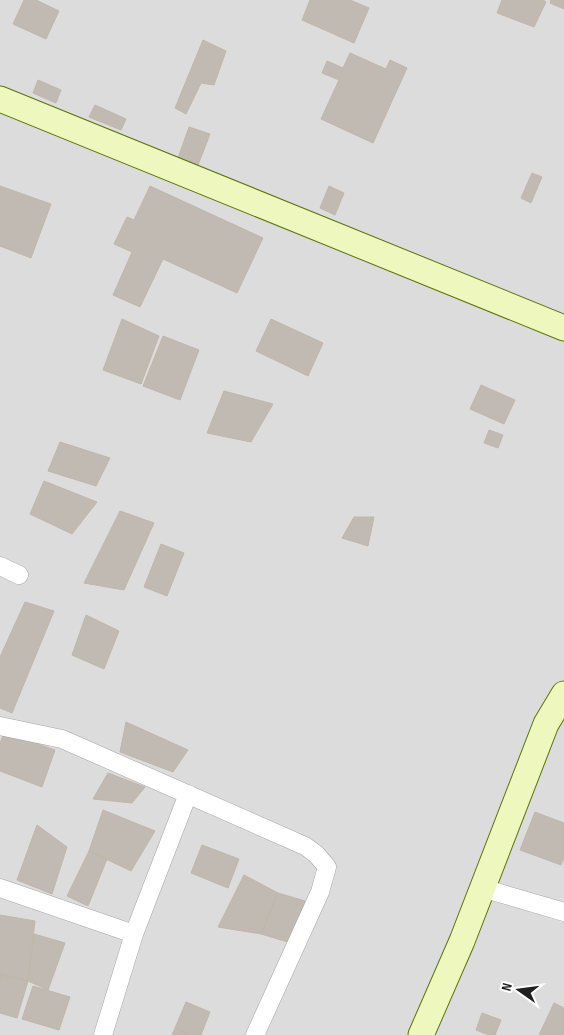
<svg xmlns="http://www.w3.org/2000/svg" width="564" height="1035" viewBox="0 0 564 1035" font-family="'Sofia Sans Condensed',sans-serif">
	<rect width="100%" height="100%" fill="#f0ede6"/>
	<path fill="#dddcdc" d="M 0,0 L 564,0 L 564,1035 L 0,1035 Z"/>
	<path fill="#c0bab3" stroke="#c1b6a9" d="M 24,0 L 36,0 L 59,11 L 46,39 L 13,24 Z
		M 310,0 L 350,0 L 369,8 L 354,43 L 302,20 Z
		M 502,0 L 543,0 L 546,2 L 534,27 L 497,13 Z
		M 551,0 L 564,0 L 564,9 L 550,3 Z
		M 203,40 L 226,51 L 214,85 L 201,83 L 186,114 L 175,108 Z
		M 350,53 L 386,69 L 390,60 L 407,68 L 373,143 L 321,119 L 339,80 L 322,73 L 327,61 L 343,68 Z
		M 38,80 L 61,90 L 56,103 L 33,93 Z
		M 95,105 L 126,119 L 121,130 L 89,117 Z
		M 189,127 L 210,134 L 198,165 L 178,158 Z
		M 532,173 L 542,177 L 531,203 L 521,198 Z
		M 0,186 L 51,204 L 31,258 L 0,246 Z
		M 150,186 L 263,238 L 237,293 L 163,259 L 140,307 L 113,295 L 132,252 L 114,244 L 127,217 L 134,220 Z
		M 329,186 L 344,193 L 335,215 L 320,208 Z
		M 122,319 L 159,336 L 141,384 L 103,370 Z
		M 271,319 L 323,343 L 308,376 L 256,351 Z
		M 163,336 L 199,350 L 180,400 L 143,386 Z
		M 481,385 L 515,400 L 504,424 L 470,409 Z
		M 224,391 L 273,404 L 251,442 L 207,433 Z
		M 489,430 L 503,435 L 498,448 L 484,443 Z
		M 60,442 L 110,458 L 96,486 L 48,471 Z
		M 44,481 L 97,502 L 72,534 L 30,514 Z
		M 120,511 L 154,523 L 124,590 L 84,583 Z
		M 354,517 L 374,517 L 368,546 L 342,538 Z
		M 161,544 L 184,553 L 167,596 L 144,587 Z
		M 25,602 L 54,611 L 12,713 L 0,708 L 0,657 Z
		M 86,615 L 119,631 L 104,669 L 72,655 Z
		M 126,722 L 188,750 L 173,772 L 120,752 Z
		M 4,732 L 55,750 L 42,787 L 0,771 L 0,744 Z
		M 108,773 L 145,787 L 132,803 L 93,799 Z
		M 103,810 L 155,831 L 131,871 L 89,851 Z
		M 535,812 L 564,823 L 564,858 L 561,865 L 520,850 Z
		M 37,825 L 67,847 L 52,894 L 17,880 Z
		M 202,845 L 239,859 L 228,888 L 191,873 Z
		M 89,851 L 107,859 L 88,906 L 67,896 Z
		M 244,875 L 278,893 L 261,934 L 218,927 Z
		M 278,893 L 305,901 L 288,942 L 261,934 Z
		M 0,915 L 35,921 L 28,981 L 0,975 Z
		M 34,934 L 65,943 L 48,990 L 28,981 Z
		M 0,973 L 28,981 L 17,1018 L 0,1013 Z
		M 33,986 L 70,997 L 59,1030 L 22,1019 Z
		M 186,1002 L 210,1012 L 201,1035 L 191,1035 L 175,1028 Z
		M 554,1003 L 564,1008 L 564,1035 L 539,1035 Z
		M 482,1013 L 501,1020 L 495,1035 L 489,1035 L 476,1030 Z
		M 175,1028 L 191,1035 L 172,1035 Z"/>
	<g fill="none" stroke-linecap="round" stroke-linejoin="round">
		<g stroke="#a6a6a6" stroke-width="19">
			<path id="street" d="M 0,566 L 19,575
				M 0,726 L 62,739 L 305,846 L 316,854 L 327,867 L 320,892 L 255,1035
				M 0,888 L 134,934
				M 482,888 L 564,912
				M 103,1035 L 134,934 L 188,794"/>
		</g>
		<g stroke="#5c730a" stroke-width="27">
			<path id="secondary" d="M 0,99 L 564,328
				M 421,1035 L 462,941 L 546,724 L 564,694"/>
		</g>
		<use href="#street" stroke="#fff" stroke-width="18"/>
		<use href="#secondary" stroke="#eef7bd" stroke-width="25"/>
	</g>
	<g transform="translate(519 990) rotate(284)" stroke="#ffffff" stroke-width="4" paint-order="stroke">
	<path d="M0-4L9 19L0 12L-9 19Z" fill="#1f1f1f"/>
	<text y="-8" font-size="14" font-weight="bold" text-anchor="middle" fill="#1f1f1f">N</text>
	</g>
</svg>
